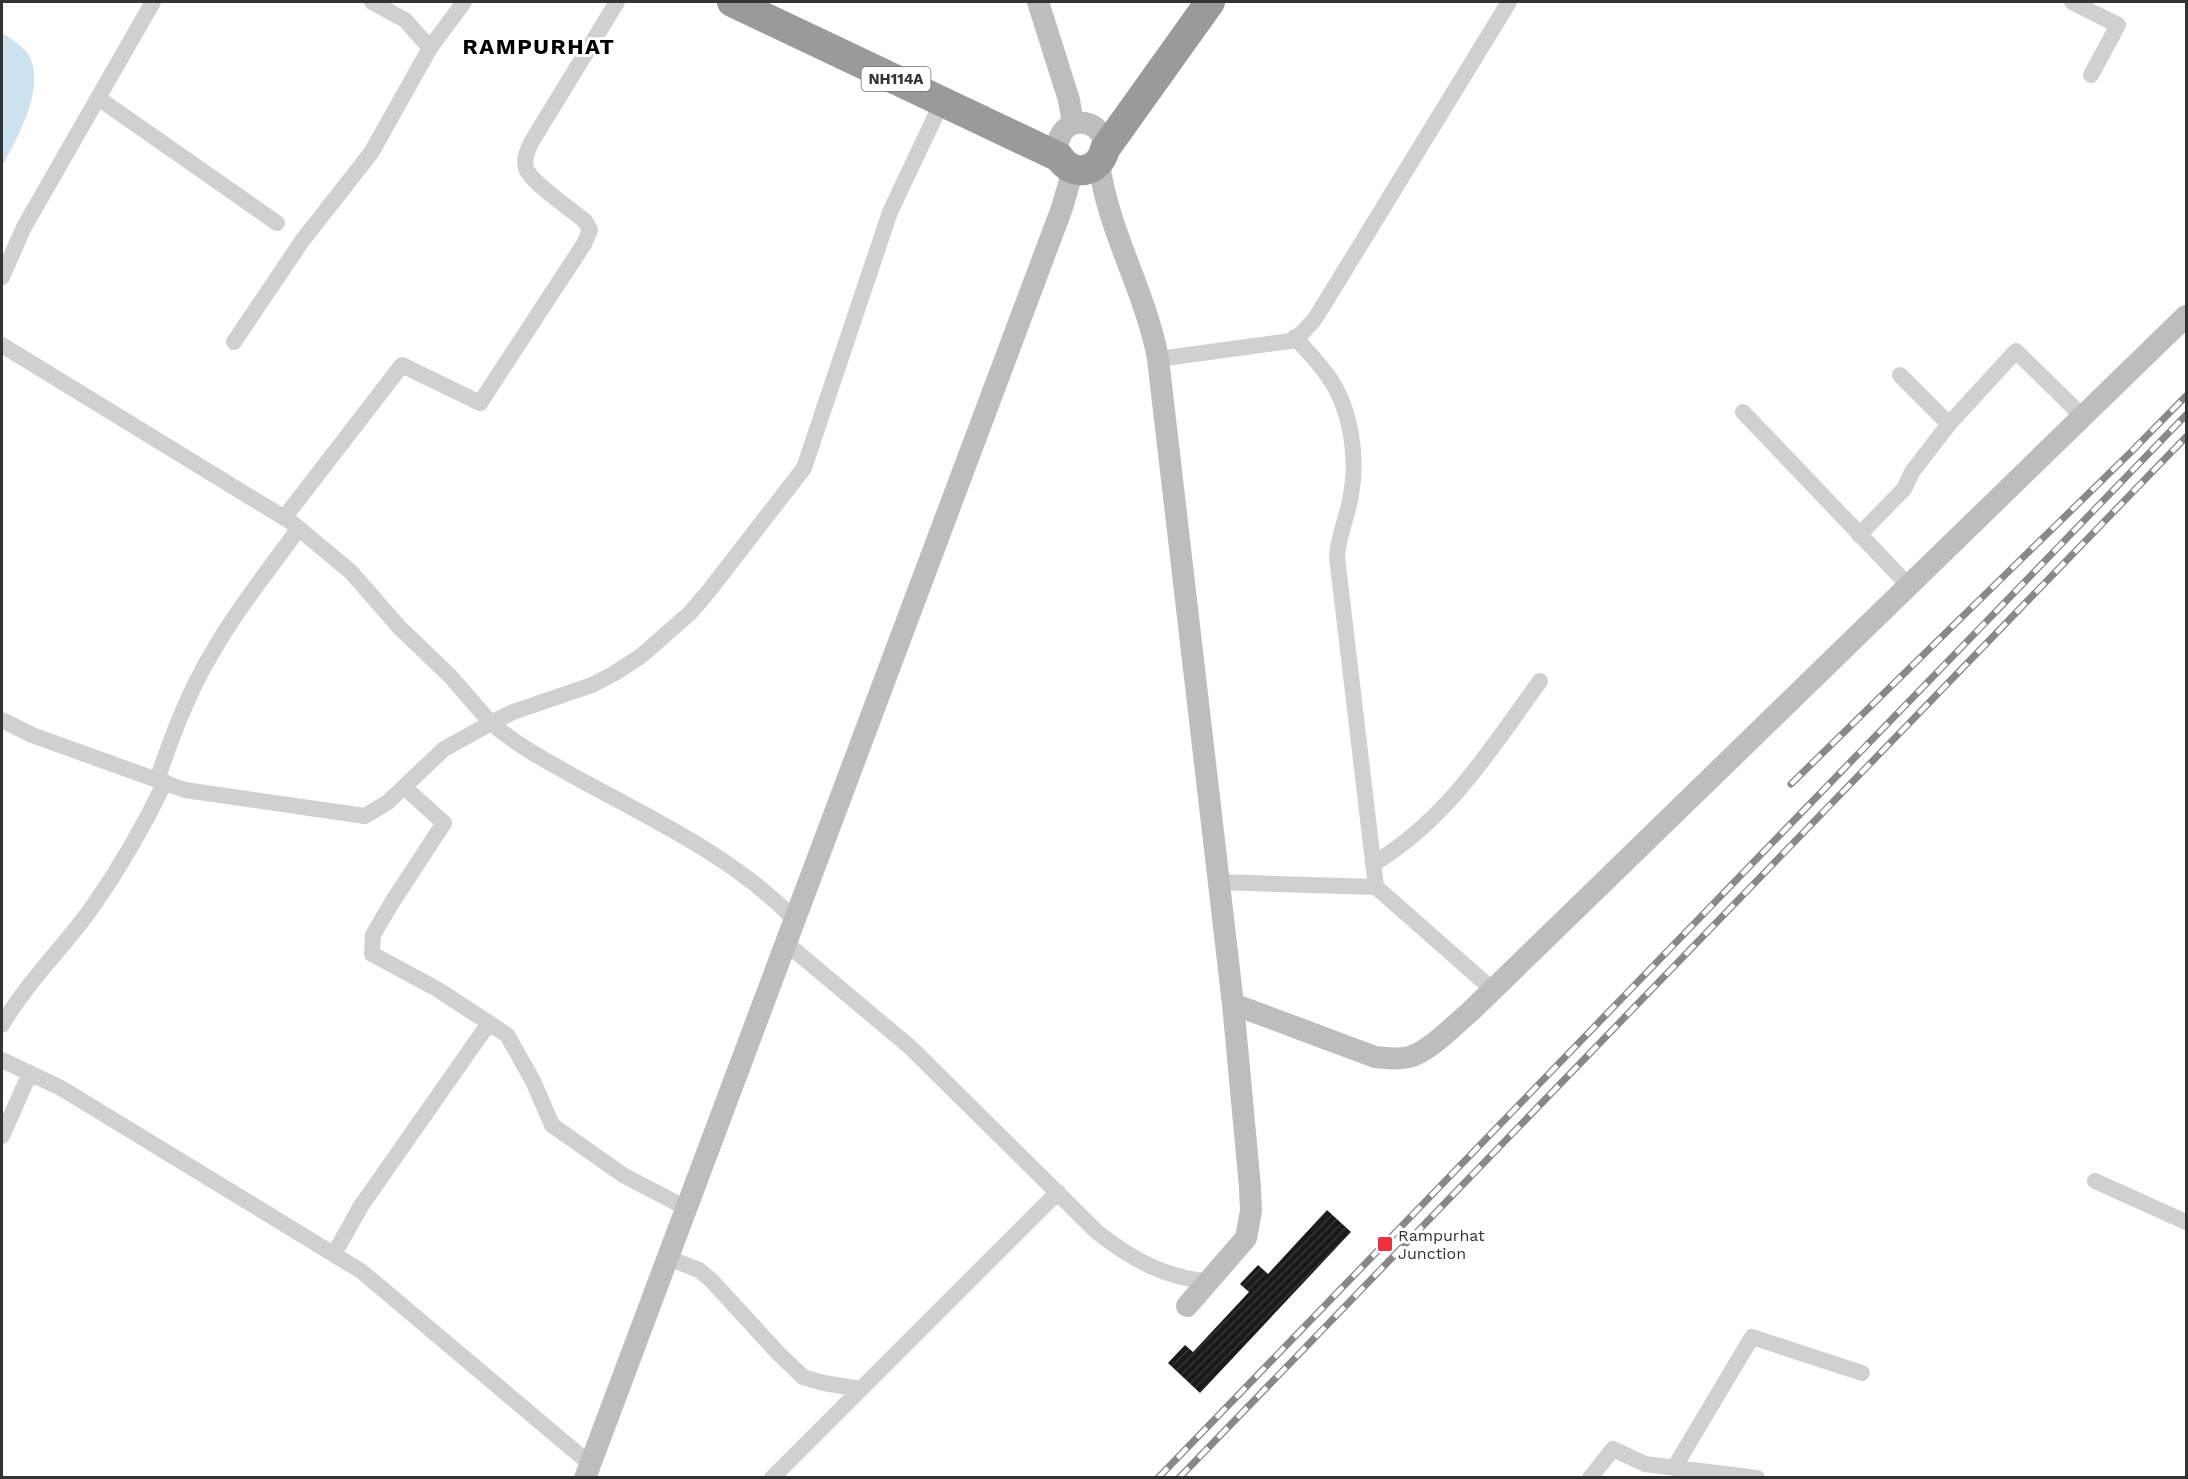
<svg xmlns="http://www.w3.org/2000/svg" width="2188" height="1479" viewBox="0 0 2188 1479" font-family="'Work Sans',sans-serif">
	<defs>
		<pattern id="building-hatch" width="6" height="6" patternUnits="userSpaceOnUse" patternTransform="scale(1.5)"><rect width="6" height="6" fill="#1a1a1a"/><path d="M-1 1l2-2M0 6l6-6M5 7l2-2" fill="none" stroke="#333"/></pattern>
	</defs>
	<rect width="100%" height="100%" fill="#fff"/>
	<path fill="#cde2ef" d="M 2,33 C 11,38 25,48 30,57 C 45,89 17,139 2,166 Z"/>
	<path fill="url(#building-hatch)" d="M 1327,1210 L 1351,1232 L 1200,1393 L 1168,1363 L 1185,1345 L 1193,1352 L 1249,1292 L 1240,1284 L 1258,1265 L 1268,1274 Z"/>
	<g fill="none" stroke-linecap="round" stroke-linejoin="round">
		<path stroke="#d0d0d0" stroke-width="16" d="M 372,2 L 405,20 L 430,48
			M 2072,2 L 2118,25 L 2091,75
			M 98,98 L 277,223
			M 2,277 L 24,227 L 153,2
			M 1295,337 C 1306,350 1318,362 1328,376 C 1351,408 1358,457 1351,495 C 1348,516 1338,535 1337,557 L 1376,887
			M 234,342 L 302,241 L 371,153 L 430,48 L 464,2
			M 2,345 L 291,522 L 351,572 L 399,627 L 450,676 L 491,723 L 513,712 L 592,685 L 615,673 L 641,656 L 690,613 L 708,592 L 804,468 L 890,212 L 942,102
			M 1158,359 L 1290,341 L 1302,333 L 1314,320 L 1326,301 L 1509,2
			M 1900,375 L 1949,424
			M 1743,412 L 1909,586
			M 284,518 L 402,365 L 480,403 L 584,244 L 590,230 L 585,221 C 572,210 530,182 526,168 C 523,159 528,149 532,141 L 617,2
			M 1859,535 L 1904,489 L 1912,472 L 1949,424 L 2016,351 L 2083,417
			M 2,720 L 32,735 L 185,790 L 365,816 L 388,802 L 444,749 L 491,723 C 520,748 554,765 588,784 C 660,823 737,860 795,920
			M 157,780 C 172,736 188,693 212,653 C 237,609 269,570 299,528
			M 404,787 L 444,823 L 391,904 L 373,935 L 372,954 L 437,989 L 489,1023
			M 1373,864 C 1448,819 1490,750 1540,681
			M 1218,882 L 1376,887 L 1493,990
			M 786,943 L 910,1047 L 1097,1232 C 1130,1258 1166,1279 1209,1281
			M 2,1025 C 27,982 62,949 91,909 C 119,869 144,826 165,782
			M 2,1060 L 61,1088 L 361,1271 L 590,1464
			M 2,1136 L 30,1073
			M 2095,1181 L 2186,1222
			M 334,1254 L 361,1206 L 489,1023 L 507,1035 L 533,1081 L 552,1125 L 623,1175 L 686,1208
			M 668,1258 L 699,1270 L 712,1281 L 779,1354 L 803,1377 L 824,1383 L 861,1389
			M 1674,1468 L 1752,1337 L 1862,1373
			M 772,1478 L 1058,1192
			M 1590,1478 L 1613,1449 L 1645,1464 L 1757,1478"/>
		<path stroke="#bdbdbd" stroke-width="22" d="M 1038,2 L 1069,100 L 1073,124
			M 1059,157 C 1049,117 1103,109 1105,149
			M 1099,163 C 1108,232 1146,292 1158,359 L 1233,1004 L 1250,1187 L 1251,1211 L 1246,1238 L 1187,1306
			M 1233,1004 L 1375,1057 C 1386,1058 1398,1060 1409,1057 C 1429,1052 1454,1025 1470,1012 L 2186,316
			M 585,1478 L 1062,208 L 1070,180 L 1070,168"/>
		<path stroke="#9a9a9a" stroke-width="30" d="M 732,2 L 1059,157 C 1073,178 1099,173 1105,149 L 1210,2"/>
		<g stroke="#888" stroke-width="7">
			<path id="rail" d="M 1791,784 L 2131,452 L 2186,396
				M 1158,1478 L 2186,415
				M 1179,1478 L 2186,437"/>
		</g>
		<use href="#rail" stroke="#fff" stroke-width="4.5" stroke-dasharray="14" stroke-linecap="butt"/>
	</g>
	<rect fill="#ee313e" stroke="#fff" stroke-width="2" x="1377" y="1236" width="16" height="16" rx="3"/>
	<g text-anchor="middle" dominant-baseline="central" stroke-width="6" stroke-linejoin="round" paint-order="stroke">
		<rect fill="#fff" stroke="#707070" stroke-width="1.5" x="861.5" y="67" width="69" height="24" rx="4.5"/>
		<g font-size="15" font-weight="bold" fill="#333">
			<text x="896" y="79">NH114A</text>
		</g>
		<g font-size="16" fill="#333" stroke="#fff" text-anchor="start">
			<text x="1398" y="1235">Rampurhat<tspan x="1398" dy="18">Junction</tspan></text>
		</g>
		<g font-size="22" font-weight="bold" letter-spacing="1.5" fill="#000" stroke="#fff">
			<text x="539" y="46">RAMPURHAT</text>
		</g>
	</g>
	<rect width="2188" height="1479" fill="none" stroke="#333333" stroke-width="6"/>
</svg>
